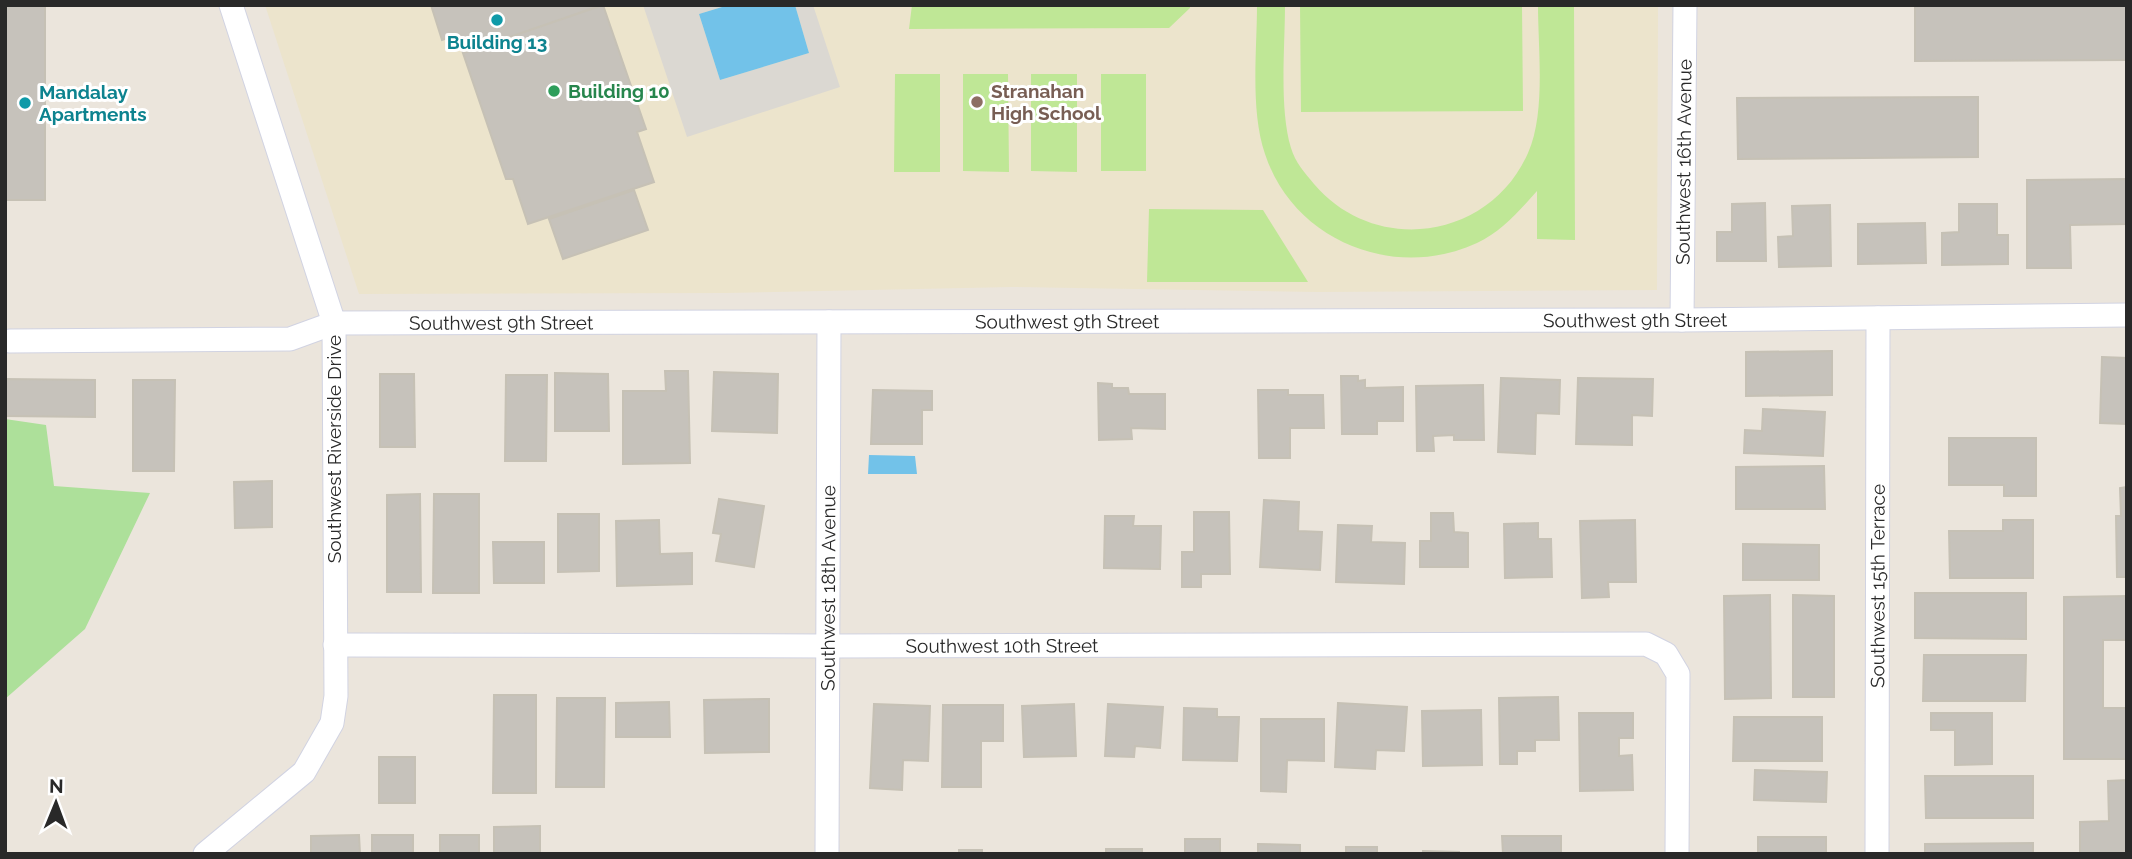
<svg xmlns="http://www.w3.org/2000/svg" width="2132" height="859" viewBox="0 0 2132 859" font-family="Raleway,sans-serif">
	<rect width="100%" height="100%" fill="#ebe5dc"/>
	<path fill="#ece4cc" d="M 265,5 L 1658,5 L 1657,290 L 1318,292 L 1012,287 L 726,293 L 359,294 Z"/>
	<path fill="#ade09a" d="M 5,419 L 46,425 L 54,486 L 150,493 L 85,629 L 5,699 Z"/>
	<path fill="#bfe796" d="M 912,5 L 1190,5 L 1190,8 L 1169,28 L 909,29 Z
		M 1257,5 L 1285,5 C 1285,48 1279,108 1291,148 C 1295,162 1305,173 1314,184 C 1375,256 1490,240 1528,153 C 1546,113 1538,49 1538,5 L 1574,5 L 1575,240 L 1537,239 L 1537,191 C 1519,211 1502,231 1477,243 C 1395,281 1294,242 1265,154 C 1250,110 1257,51 1257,5 Z
		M 1300,5 L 1522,5 L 1523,111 L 1301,112 Z
		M 895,74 L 940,74 L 940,172 L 894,172 Z
		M 963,74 L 1008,74 L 1009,172 L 963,171 Z
		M 1031,74 L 1077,74 L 1077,172 L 1031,171 Z
		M 1101,74 L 1146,74 L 1146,171 L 1101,171 Z
		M 1149,209 L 1263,210 L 1308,282 L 1147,282 Z"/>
	<path fill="#dbd8d2" d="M 643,5 L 722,5 L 722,7 L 699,14 L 720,80 L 809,53 L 795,5 L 813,5 L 840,87 L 687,137 Z"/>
	<path fill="#72c2e9" d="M 722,5 L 795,5 L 809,53 L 720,80 L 699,14 L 722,7 Z
		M 869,455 L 915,456 L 917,474 L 868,474 Z"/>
	<path fill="#c6c2bb" stroke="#c6c1b5" stroke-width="2" d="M 5,5 L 45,5 L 45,200 L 5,200 Z
		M 431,5 L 602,5 L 463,53 L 456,35 L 442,40 Z
		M 603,5 L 646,129 L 637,132 L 654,182 L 528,224 L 513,179 L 506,179 L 463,53 Z
		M 1915,5 L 2127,5 L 2127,60 L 1915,61 Z
		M 1978,97 L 1978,157 L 1738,159 L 1737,98 Z
		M 2127,179 L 2127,224 L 2070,225 L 2071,268 L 2027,268 L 2027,180 Z
		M 634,190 L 648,230 L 563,259 L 549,219 Z
		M 1765,203 L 1766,261 L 1717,261 L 1717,232 L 1732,232 L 1732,204 Z
		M 1959,204 L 1997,204 L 1997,235 L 2008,235 L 2008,264 L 1942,265 L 1942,233 L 1959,232 Z
		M 1830,205 L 1831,266 L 1779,267 L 1778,237 L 1793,236 L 1792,206 Z
		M 1925,223 L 1926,263 L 1858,264 L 1858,224 Z
		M 1832,351 L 1832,395 L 1746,396 L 1746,352 Z
		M 2102,357 L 2127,358 L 2127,424 L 2100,423 Z
		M 665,371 L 688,371 L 690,463 L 623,464 L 623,391 L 666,391 Z
		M 714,372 L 778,374 L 777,433 L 712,431 Z
		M 555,373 L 608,374 L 609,431 L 555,431 Z
		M 380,374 L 414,374 L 415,447 L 380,447 Z
		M 506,375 L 547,375 L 546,461 L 505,461 Z
		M 1341,376 L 1358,376 L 1358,381 L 1365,380 L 1365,388 L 1403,387 L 1403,421 L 1377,421 L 1377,434 L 1342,434 Z
		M 1501,378 L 1560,380 L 1559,414 L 1536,413 L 1535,454 L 1498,452 Z
		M 1578,378 L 1653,379 L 1652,416 L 1632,415 L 1632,445 L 1576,444 Z
		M 5,379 L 95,380 L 95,417 L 5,416 Z
		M 133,380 L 175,380 L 174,471 L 133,471 Z
		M 1098,383 L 1112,384 L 1112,388 L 1128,388 L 1129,394 L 1165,394 L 1165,429 L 1131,428 L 1132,439 L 1099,440 Z
		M 1483,385 L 1484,440 L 1454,440 L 1454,435 L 1433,436 L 1434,451 L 1417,451 L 1416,386 Z
		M 873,390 L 932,391 L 932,410 L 922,410 L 922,444 L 871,444 Z
		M 1258,390 L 1288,390 L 1288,395 L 1323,395 L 1324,428 L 1290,428 L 1290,458 L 1259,458 Z
		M 1763,409 L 1825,412 L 1823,456 L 1744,453 L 1745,430 L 1762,431 Z
		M 1949,438 L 2036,438 L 2036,496 L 2004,496 L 2004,485 L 1949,485 Z
		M 1824,466 L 1825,509 L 1736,509 L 1736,467 Z
		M 272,481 L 272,527 L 235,528 L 234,482 Z
		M 2127,487 L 2127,577 L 2117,577 L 2116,516 L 2121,516 L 2120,488 Z
		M 420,494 L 421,592 L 387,592 L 387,495 Z
		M 434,494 L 479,494 L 479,593 L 433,593 Z
		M 719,499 L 764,506 L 754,567 L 716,561 L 721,534 L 713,533 Z
		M 1264,500 L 1299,502 L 1298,531 L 1322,532 L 1320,570 L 1260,567 Z
		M 1194,512 L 1229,512 L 1230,574 L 1201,574 L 1201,587 L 1182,587 L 1182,552 L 1194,552 Z
		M 1431,513 L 1453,513 L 1454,532 L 1468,533 L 1468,567 L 1420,567 L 1420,541 L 1431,541 Z
		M 558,514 L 599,514 L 599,571 L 558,572 Z
		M 1105,516 L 1134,516 L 1133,526 L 1161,526 L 1160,569 L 1104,568 Z
		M 659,520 L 660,554 L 692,553 L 692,584 L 617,586 L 616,521 Z
		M 1635,520 L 1636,582 L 1608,582 L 1609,597 L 1582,598 L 1580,521 Z
		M 2003,520 L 2033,520 L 2033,578 L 1950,578 L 1949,531 L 2003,531 Z
		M 1538,523 L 1538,539 L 1551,539 L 1552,577 L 1505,578 L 1504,524 Z
		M 1338,525 L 1372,526 L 1371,542 L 1405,543 L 1404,584 L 1336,582 Z
		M 493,542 L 544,542 L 544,583 L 494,583 Z
		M 1743,544 L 1819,545 L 1819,580 L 1743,580 Z
		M 1915,593 L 2026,593 L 2026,639 L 1915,638 Z
		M 1770,595 L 1771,698 L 1725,699 L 1724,596 Z
		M 1793,595 L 1834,596 L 1834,697 L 1793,697 Z
		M 2127,596 L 2127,640 L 2103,640 L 2103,708 L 2127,708 L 2127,759 L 2064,759 L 2064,597 Z
		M 1924,655 L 2026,655 L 2025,701 L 1923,701 Z
		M 494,695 L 536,695 L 536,793 L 493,793 Z
		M 1558,697 L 1559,740 L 1535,740 L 1535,751 L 1517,751 L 1517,764 L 1500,764 L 1499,698 Z
		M 557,698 L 605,698 L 604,787 L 556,787 Z
		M 769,699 L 769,752 L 705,753 L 704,700 Z
		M 669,702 L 670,737 L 616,737 L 616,703 Z
		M 1338,703 L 1407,707 L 1404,751 L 1376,750 L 1375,769 L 1335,767 Z
		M 874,704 L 930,706 L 928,761 L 903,760 L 902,790 L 870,788 Z
		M 1074,704 L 1076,756 L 1024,757 L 1022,706 Z
		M 1108,704 L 1163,707 L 1160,748 L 1135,746 L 1134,757 L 1105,756 Z
		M 943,705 L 1003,705 L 1003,741 L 981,741 L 981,787 L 942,787 Z
		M 1184,708 L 1217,709 L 1217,717 L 1239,717 L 1237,761 L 1183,760 Z
		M 1481,710 L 1482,765 L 1423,766 L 1422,711 Z
		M 1579,713 L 1633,713 L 1633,738 L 1619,738 L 1619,756 L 1632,755 L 1633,790 L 1580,791 Z
		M 1931,713 L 1992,713 L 1992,764 L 1955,765 L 1955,730 L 1931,730 Z
		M 1734,717 L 1822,717 L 1822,761 L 1733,761 Z
		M 1261,719 L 1324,719 L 1324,761 L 1287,760 L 1286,792 L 1261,791 Z
		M 379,757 L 415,757 L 415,803 L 379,803 Z
		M 1755,770 L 1827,772 L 1826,802 L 1754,800 Z
		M 1925,776 L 2033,776 L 2033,818 L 1926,818 Z
		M 2127,780 L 2127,854 L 2080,854 L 2080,822 L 2109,821 L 2108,781 Z
		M 540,826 L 540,854 L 494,854 L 494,827 Z
		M 359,835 L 360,854 L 311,854 L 311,836 Z
		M 372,835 L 413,835 L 413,854 L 372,854 Z
		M 440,835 L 479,835 L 479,854 L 440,854 Z
		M 1502,836 L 1561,836 L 1561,854 L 1503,854 Z
		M 1758,837 L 1826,837 L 1826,854 L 1758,854 Z
		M 1185,839 L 1220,839 L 1220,854 L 1185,854 Z
		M 2033,843 L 2033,854 L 1925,854 L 1925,844 Z
		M 1258,844 L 1300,845 L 1300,854 L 1258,854 Z
		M 1346,847 L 1377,847 L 1377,853 L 1395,854 L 1346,854 Z
		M 1106,849 L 1142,849 L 1142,854 L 1106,854 Z
		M 959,850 L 982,850 L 982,854 L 959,854 Z
		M 1423,851 L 1459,852 L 1459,854 L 1423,854 Z"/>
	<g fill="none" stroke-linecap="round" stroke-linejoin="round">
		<g stroke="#d1d3e2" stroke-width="25">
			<g id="street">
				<path id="s1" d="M 1682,320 L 1685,5"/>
				<path id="s2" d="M 10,341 L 290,339 L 334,323 L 1682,320 L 2127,315"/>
				<path id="s3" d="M 335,645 L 829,646 L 1646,644 L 1666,654 L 1678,674 L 1677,854"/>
				<path d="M 205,854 L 304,772 L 332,723 L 336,696 L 334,323 L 231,5"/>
				<path id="s4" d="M 827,854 L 829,322"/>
				<path id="s5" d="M 1877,854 L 1878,318"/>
			</g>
		</g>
		<use href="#street" stroke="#fff" stroke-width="23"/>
	</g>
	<g fill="#0f9aa8" stroke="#fff" stroke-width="2.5">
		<circle cx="497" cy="20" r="7"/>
		<circle cx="25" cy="103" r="7"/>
	</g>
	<circle fill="#2e9e5b" stroke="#fff" stroke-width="2.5" cx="554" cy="91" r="7"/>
	<circle fill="#8d6e63" stroke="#fff" stroke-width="2.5" cx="977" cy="102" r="7"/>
	<g text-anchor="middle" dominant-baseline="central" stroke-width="6" stroke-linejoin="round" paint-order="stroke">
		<g font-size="19" font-weight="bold" fill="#0d838f" stroke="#fff">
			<text x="497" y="42">Building 13</text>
			<text x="39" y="92" text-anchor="start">Mandalay<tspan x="39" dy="22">Apartments</tspan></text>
		</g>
		<g font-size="19" font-weight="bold" fill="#27864d" stroke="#fff" text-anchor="start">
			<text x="568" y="91">Building 10</text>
		</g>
		<g font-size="19" font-weight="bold" fill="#785e54" stroke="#fff" text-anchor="start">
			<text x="991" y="91">Stranahan<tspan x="991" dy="22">High School</tspan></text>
		</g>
		<g font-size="19" fill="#292929" stroke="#fff">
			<text stroke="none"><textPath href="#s1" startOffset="158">Southwest 16th Avenue</textPath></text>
			<text stroke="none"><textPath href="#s2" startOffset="1628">Southwest 9th Street</textPath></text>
			<text stroke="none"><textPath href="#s2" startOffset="1060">Southwest 9th Street</textPath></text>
			<text stroke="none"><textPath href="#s2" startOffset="494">Southwest 9th Street</textPath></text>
			<text transform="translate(334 449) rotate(-90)">Southwest Riverside Drive</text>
			<text stroke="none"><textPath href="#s5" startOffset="268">Southwest 15th Terrace</textPath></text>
			<text stroke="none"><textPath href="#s4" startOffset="266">Southwest 18th Avenue</textPath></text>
			<text stroke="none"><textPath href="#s3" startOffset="667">Southwest 10th Street</textPath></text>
		</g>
	</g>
	<rect width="2132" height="859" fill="none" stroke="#292929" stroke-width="14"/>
	<g transform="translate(56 803) rotate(1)" stroke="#ffffff" stroke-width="5" paint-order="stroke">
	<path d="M0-5L12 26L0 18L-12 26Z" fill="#292929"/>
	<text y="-10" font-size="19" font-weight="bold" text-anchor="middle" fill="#292929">N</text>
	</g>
</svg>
